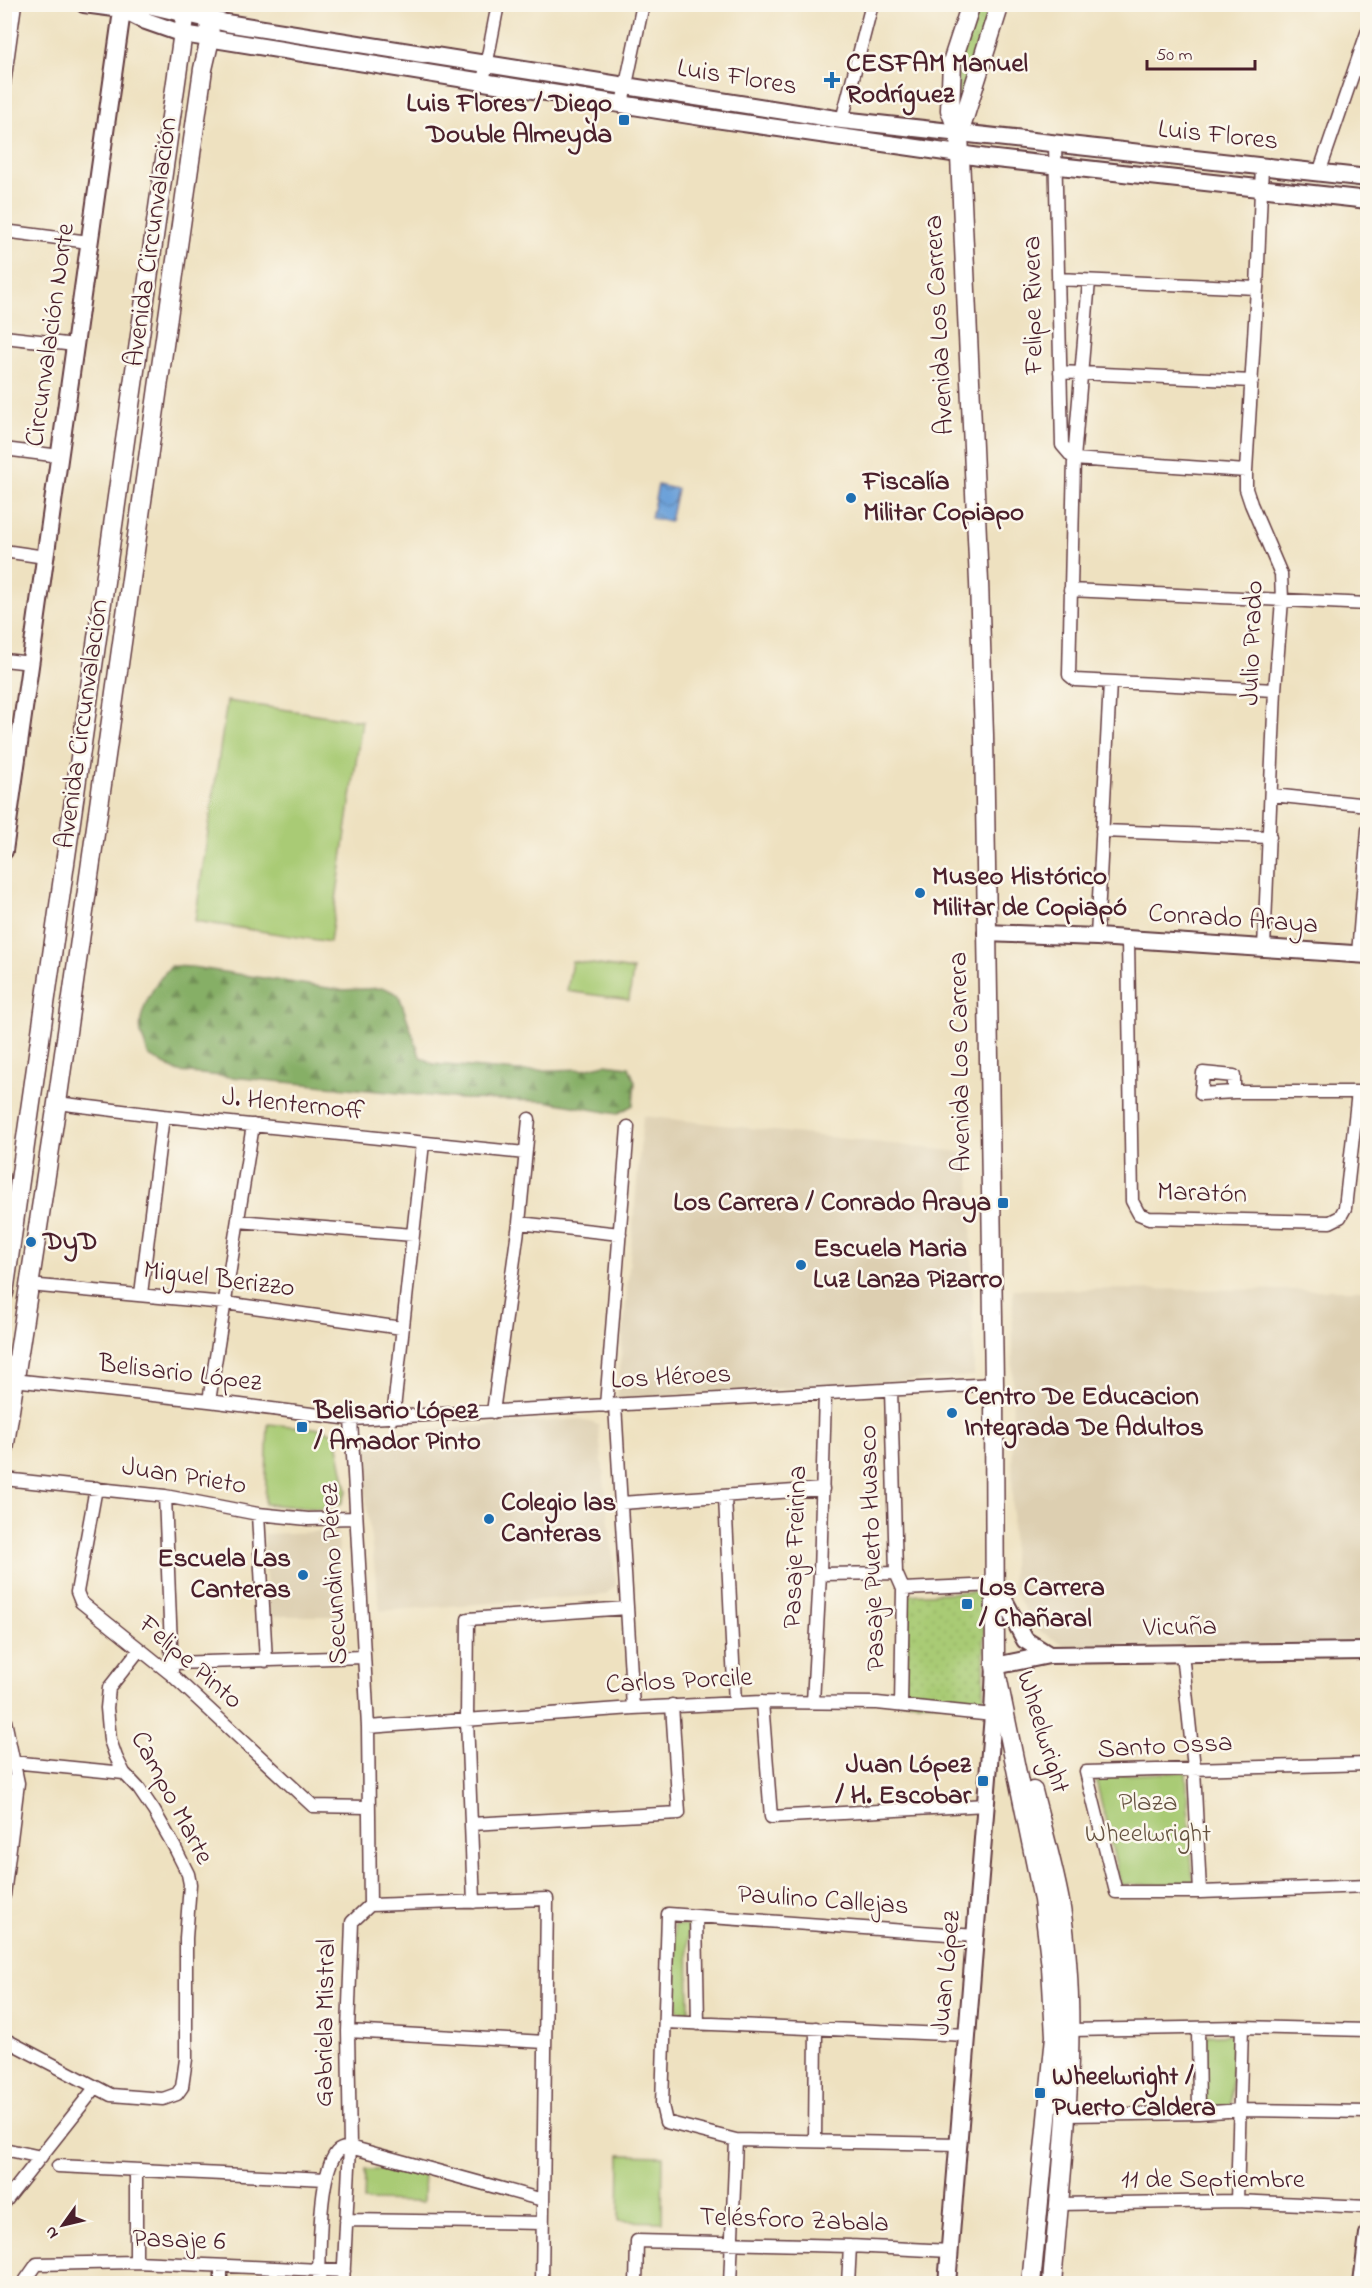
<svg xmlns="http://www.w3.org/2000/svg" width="1372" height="2288" viewBox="0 0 1372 2288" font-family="'Indie Flower',sans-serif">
	<defs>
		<pattern id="grass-dots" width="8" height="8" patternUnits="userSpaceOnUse" patternTransform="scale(1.5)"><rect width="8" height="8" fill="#a9cb74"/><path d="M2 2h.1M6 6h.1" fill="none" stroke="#93ae65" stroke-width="1.8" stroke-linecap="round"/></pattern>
		<pattern id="forest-firs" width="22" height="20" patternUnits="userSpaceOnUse" patternTransform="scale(1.5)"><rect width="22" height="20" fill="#86af66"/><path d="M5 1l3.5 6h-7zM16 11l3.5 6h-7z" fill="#708e54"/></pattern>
		<pattern id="water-waves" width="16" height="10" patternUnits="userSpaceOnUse" patternTransform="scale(1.5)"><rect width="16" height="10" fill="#6ca1d9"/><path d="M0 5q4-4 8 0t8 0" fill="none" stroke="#5b83b0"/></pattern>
	</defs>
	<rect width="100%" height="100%" fill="#fbf7ec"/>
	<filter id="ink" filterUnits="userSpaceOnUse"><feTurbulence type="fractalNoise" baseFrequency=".0167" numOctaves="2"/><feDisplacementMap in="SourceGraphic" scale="12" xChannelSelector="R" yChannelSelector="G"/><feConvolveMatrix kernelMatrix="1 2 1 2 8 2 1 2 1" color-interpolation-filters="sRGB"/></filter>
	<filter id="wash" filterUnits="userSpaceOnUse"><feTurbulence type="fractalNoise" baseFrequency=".008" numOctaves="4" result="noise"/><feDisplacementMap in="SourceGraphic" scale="24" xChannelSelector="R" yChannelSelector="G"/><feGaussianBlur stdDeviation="1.35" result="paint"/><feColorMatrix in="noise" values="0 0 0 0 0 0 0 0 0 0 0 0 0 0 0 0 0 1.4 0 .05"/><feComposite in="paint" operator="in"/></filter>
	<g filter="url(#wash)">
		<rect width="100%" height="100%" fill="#eee1c0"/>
		<path fill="#ddcfb1" d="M 643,1116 L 970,1153 L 974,1376 L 617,1399 Z
			M 1013,1289 L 1367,1290 L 1367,1645 L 1064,1645 L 1036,1629 L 1012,1588 Z
			M 581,1419 L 598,1425 L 616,1585 L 605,1595 L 380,1611 L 360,1453 L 372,1434 Z
			M 338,1531 L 341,1616 L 269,1616 L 263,1534 Z"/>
		<path fill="url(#grass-dots)" stroke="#7a7550" stroke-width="1.5" d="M 975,5 L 996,5 L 959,121 L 957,63 Z
			M 985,1591 L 984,1705 L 902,1701 L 906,1595 Z"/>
		<path fill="url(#forest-firs)" stroke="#686748" stroke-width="1.5" d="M 171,966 L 192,967 L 341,990 L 385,988 L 399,995 L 420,1056 L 433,1064 L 518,1071 L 584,1069 L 605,1064 L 629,1067 L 635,1082 L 633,1105 L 617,1114 L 545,1101 L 462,1099 L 179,1072 L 149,1056 C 146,1048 143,1041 141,1033 C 137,1011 156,981 171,966 Z"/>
		<path fill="#a9cb74" stroke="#7a7550" stroke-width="1.5" d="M 227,701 L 362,721 L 330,942 L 195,921 Z
			M 572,961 L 633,970 L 629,1000 L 567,991 Z
			M 268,1424 L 324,1429 L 336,1436 L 347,1491 L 341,1504 L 321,1509 L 265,1504 Z
			M 1186,1772 L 1193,1884 L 1121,1885 L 1095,1776 Z
			M 674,1925 L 688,1925 L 689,2012 L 677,2011 Z
			M 1232,2034 L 1231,2105 L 1204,2110 L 1203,2036 Z
			M 620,2155 L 663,2156 L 662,2222 L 619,2221 Z
			M 365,2170 L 424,2170 L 423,2202 L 364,2201 Z"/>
		<path fill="url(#water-waves)" stroke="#5b6082" stroke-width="1.5" d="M 658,485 L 677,489 L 670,522 L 651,518 Z"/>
	</g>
	<g filter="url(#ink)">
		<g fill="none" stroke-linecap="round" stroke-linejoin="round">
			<g stroke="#633c41" stroke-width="15">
				<path id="street" d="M 483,82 L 498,4
					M 4,84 L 15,4
					M 622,104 L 643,4
					M 842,120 L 872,4
					M 1055,144 L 1062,445 L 1074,459 L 1246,471
					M 1262,166 L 1257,288 L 1246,471 L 1246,489 L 1251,504 L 1281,574 L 1282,600 L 1275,690 L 1264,948
					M 1319,173 L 1368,30
					M 4,231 L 89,242
					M 1058,279 L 1257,288
					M 1089,281 L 1074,459 L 1069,675 L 1075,680 L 1275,690
					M 4,337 L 75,345
					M 1060,372 L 1252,381
					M 4,449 L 60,456
					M 4,551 L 45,557
					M 1070,590 L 1368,604
					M 4,660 L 31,663
					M 1272,795 L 1368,805
					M 1102,831 L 1270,837
					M 1097,937 L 1110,682
					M 1128,939 L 1132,1201 L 1139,1214 L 1149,1218 L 1330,1222 L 1340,1217 L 1345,1208 L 1358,1092
					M 1358,954 L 1368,830
					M 1234,1092 L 1234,1076 L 1203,1073 L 1201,1094 L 1234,1092 L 1368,1092
					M 57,1103 L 163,1116 L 525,1153
					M 238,1221 L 413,1235
					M 519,1223 L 620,1234
					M 29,1285 L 225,1303 L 402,1328
					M 141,1294 L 163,1116
					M 4,1379 L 209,1401 L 351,1419 L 994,1384
					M 891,1390 L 896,1573 L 903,1589 L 901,1705
					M 209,1401 L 253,1125
					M 615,1405 L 633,1708
					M 606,1406 L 628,1127
					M 493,1412 L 519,1223 L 529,1119
					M 393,1418 L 423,1143
					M 4,1479 L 165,1496 L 258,1514 L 308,1519 L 356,1518
					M 96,1488 L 77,1592 L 81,1602 L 172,1675 L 313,1806 L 367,1807
					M 165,1496 L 172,1671
					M 725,1497 L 735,1703
					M 621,1503 L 823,1489
					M 258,1514 L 266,1661
					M 820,1574 L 896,1573
					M 903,1589 L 996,1585
					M 1182,1653 L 1194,1768 L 1200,1892
					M 173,1663 L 364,1657
					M 762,1702 L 771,1817 L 986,1805
					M 813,1702 L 820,1574 L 825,1394
					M 4,1716 L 18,1783 L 4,1895
					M 368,1727 L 633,1708 L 762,1702 L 877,1703 L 993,1715
					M 12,1762 L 124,1773
					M 1368,1764 L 1086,1772 L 1116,1892 L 1200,1892 L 1368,1886
					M 4,1781 L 18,1783
					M 471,1824 L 679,1813 L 672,1705
					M 474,1902 L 467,1719 L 468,1619 L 627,1608
					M 370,1905 L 547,1899 L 542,2284
					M 696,1916 L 698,2024
					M 666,2022 L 968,2035
					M 1198,2028 L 1199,2113
					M 1070,2030 L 1242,2027 L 1368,2030
					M 348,2031 L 545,2042
					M 4,2039 L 111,2095 L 163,2099 L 177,2094 L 182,2087 L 186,2059 L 186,1938 L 190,1884 L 188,1874 L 174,1846 L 154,1811 L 139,1789 L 124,1773 L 116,1757 L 110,1740 L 107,1708 L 109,1688 L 139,1650
					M 1067,2115 L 1199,2113 L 1241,2110 L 1368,2112
					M 815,2141 L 816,2028
					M 959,2144 L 736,2140 L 666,2122 L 662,2105 L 668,1914 L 976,1936
					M 4,2149 L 41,2157
					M 58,2166 L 326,2179
					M 1237,2201 L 1242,2027
					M 4,2203 L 95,2088
					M 1059,2204 L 1237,2201 L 1368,2207
					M 346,2220 L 543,2223
					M 136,2262 L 136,2170
					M 23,2284 L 37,2264 L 136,2262 L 344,2271
					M 221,2284 L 221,2267
					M 319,2284 C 320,2253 318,2174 337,2152 C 341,2148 345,2148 350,2147 L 543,2200
					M 343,2284 L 350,2147 L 348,2031 L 352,1922 L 370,1905 L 368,1727 L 351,1419
					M 636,2284 L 637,2241 L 850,2246 L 950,2251
					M 730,2284 L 736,2140
					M 848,2284 L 850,2246"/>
			</g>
			<g stroke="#633c41" stroke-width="20">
				<path id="secondary" d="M 84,4 L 122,9 L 148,5 L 226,23 L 842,120 L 1368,178
					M 122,9 L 146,21 L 183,34 L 708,118 L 987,158 L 1368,200
					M 4,851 L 123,4
					M 986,933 L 1097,937 L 1368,955
					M 996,1585 L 1025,1640 L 1049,1655
					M 947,2284 L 993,1715 L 995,1666 L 1049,1655 L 1368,1651
					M 1362,2284 L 1368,2234"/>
			</g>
			<g stroke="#633c41" stroke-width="21">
				<path id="primary" d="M 971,4 L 952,62 L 950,110 L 959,134 L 979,582 L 984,735 L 994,1384 L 995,1666 L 1043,1900 L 1051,1967 L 1055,2036 L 1031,2284
					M 959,134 L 1000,4
					M 4,1293 L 187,4
					M 4,1450 L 57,1103 L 203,69 L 210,39 L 209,18 L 211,4
					M 1033,1791 C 1042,1827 1053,1864 1060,1902 C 1081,2028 1062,2157 1052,2284"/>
			</g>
			<use href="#street" stroke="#fff" stroke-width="12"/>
			<use href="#secondary" stroke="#fff" stroke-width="16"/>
			<use href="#primary" stroke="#fff" stroke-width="18"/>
		</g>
	</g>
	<g fill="#1f6fb2" stroke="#fbf7ec" stroke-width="2">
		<path d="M829 71h6v6h6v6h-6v6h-6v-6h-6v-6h6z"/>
		<rect x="618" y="114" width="12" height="12" rx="3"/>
		<circle cx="851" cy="498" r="6"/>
		<circle cx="920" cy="893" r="6"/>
		<rect x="997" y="1197" width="12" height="12" rx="3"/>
		<circle cx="31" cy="1242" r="6"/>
		<circle cx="801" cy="1265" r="6"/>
		<circle cx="952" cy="1413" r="6"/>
		<rect x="296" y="1421" width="12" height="12" rx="3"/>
		<circle cx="489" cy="1519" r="6"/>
		<circle cx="303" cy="1575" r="6"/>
		<rect x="961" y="1598" width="12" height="12" rx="3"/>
		<rect x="977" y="1775" width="12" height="12" rx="3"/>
		<rect x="1034" y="2087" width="12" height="12" rx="3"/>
	</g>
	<g text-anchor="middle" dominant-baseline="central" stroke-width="5" stroke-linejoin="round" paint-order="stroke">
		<g font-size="27" font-weight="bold" fill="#4a1f2b" stroke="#fbf7ec" text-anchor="start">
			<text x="846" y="64">CESFAM Manuel<tspan x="846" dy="31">Rodríguez</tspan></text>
			<text x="612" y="104" text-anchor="end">Luis Flores / Diego<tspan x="612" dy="31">Double Almeyda</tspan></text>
			<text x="863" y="482">Fiscalía<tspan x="863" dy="31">Militar Copiapo</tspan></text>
			<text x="932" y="877">Museo Histórico<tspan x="932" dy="31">Militar de Copiapó</tspan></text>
			<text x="991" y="1203" text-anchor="end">Los Carrera / Conrado Araya</text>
			<text x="43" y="1242">DyD</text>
			<text x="813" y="1249">Escuela Maria<tspan x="813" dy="31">Luz Lanza Pizarro</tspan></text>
			<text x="964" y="1397">Centro De Educacion<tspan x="964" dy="31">Integrada De Adultos</tspan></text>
			<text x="314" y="1411">Belisario López<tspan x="314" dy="31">/ Amador Pinto</tspan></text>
			<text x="501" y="1503">Colegio las<tspan x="501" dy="31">Canteras</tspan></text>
			<text x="291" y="1559" text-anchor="end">Escuela Las<tspan x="291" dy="31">Canteras</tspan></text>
			<text x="979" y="1588">Los Carrera<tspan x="979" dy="31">/ Chañaral</tspan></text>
			<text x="971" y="1765" text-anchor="end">Juan López<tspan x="971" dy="31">/ H. Escobar</tspan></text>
			<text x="1052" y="2077">Wheelwright /<tspan x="1052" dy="31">Puerto Caldera</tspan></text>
		</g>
		<g font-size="27" fill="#4a1f2b" stroke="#fbf7ec">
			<text transform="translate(737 78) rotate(9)">Luis Flores</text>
			<text transform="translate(1218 136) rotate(6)">Luis Flores</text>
			<text transform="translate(152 242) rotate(-82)">Avenida Circunvalación</text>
			<text transform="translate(1034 305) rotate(-91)">Felipe Rivera</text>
			<text transform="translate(940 325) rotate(-93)">Avenida Los Carrera</text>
			<text transform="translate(51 335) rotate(-82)">Circunvalación Norte</text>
			<text transform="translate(1253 643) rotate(-88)">Julio Prado</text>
			<text transform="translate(83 724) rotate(-82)">Avenida Circunvalación</text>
			<text transform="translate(1233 920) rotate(4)">Conrado Araya</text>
			<text transform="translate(961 1062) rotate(-91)">Avenida Los Carrera</text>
			<text transform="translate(293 1105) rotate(6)">J. Henternoff</text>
			<text transform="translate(1202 1194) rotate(2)">Maratón</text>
			<text transform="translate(219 1280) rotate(7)">Miguel Berizzo</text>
			<text transform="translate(180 1374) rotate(7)">Belisario López</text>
			<text transform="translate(671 1378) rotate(-3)">Los Héroes</text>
			<text transform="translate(184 1477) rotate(9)">Juan Prieto</text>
			<text transform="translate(796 1547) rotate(-88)">Pasaje Freirina</text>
			<text transform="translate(873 1548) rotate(-92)">Pasaje Puerto Huasco</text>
			<text transform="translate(335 1574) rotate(-93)">Secundino Pérez</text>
			<text transform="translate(1180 1628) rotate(-1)">Vicuña</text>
			<text transform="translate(190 1663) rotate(41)">Felipe Pinto</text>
			<text transform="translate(679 1682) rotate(-3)">Carlos Porcile</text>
			<text transform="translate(1042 1732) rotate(73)">Wheelwright</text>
			<text transform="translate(1165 1747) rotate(-3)">Santo Ossa</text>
			<text transform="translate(171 1798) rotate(62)">Campo Marte</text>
			<text transform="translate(823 1901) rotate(4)">Paulino Callejas</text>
			<text transform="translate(947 1973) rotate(-85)">Juan López</text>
			<text transform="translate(326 2023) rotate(-89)">Gabriela Mistral</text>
			<text x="1213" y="2180">11 de Septiembre</text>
			<text transform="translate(794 2221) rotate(2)">Telésforo Zabala</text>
			<text transform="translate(179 2241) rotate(2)">Pasaje 6</text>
		</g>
		<g font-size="27" fill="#665341" stroke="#fbf7ec">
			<text x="1148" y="1803">Plaza<tspan x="1148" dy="31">Wheelwright</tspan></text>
		</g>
	</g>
	<rect width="1372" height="2288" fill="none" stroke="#fbf7ec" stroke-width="24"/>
	<g transform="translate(63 2225) rotate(236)" stroke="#fbf7ec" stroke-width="4.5" paint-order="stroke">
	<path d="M0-4.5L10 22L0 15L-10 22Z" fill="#4a1f2b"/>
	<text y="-9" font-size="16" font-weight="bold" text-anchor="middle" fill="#4a1f2b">N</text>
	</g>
	<path d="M1147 60v9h108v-9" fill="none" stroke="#4a1f2b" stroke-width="3"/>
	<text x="1156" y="60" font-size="18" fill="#4a1f2b" stroke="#fbf7ec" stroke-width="4.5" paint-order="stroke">50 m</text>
</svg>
